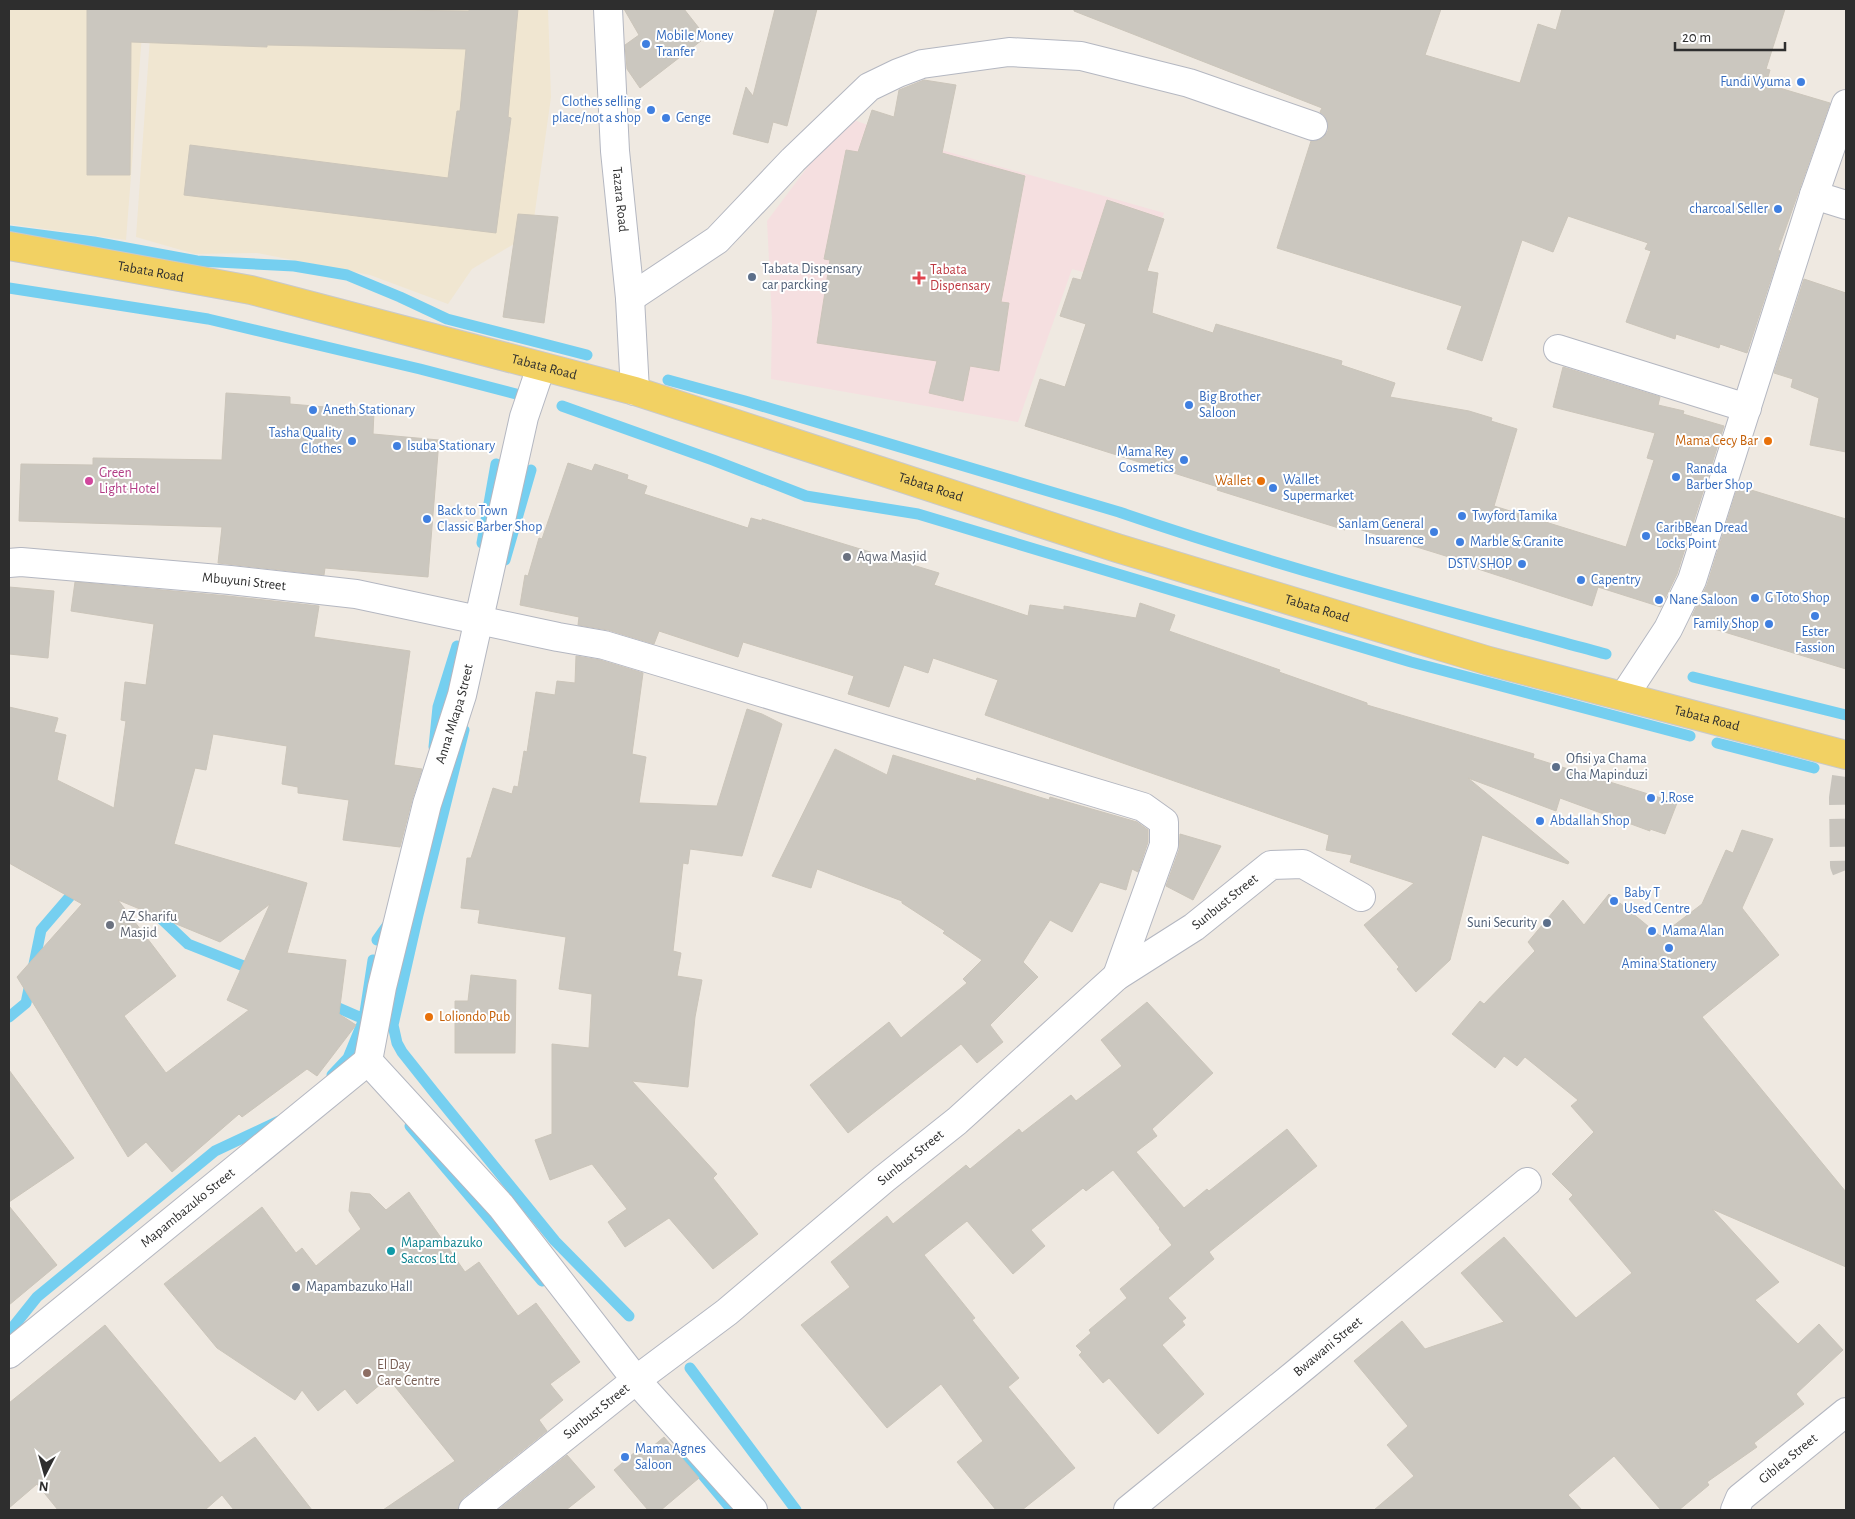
<svg xmlns="http://www.w3.org/2000/svg" width="1855" height="1519" viewBox="0 0 1855 1519" font-family="'Alegreya Sans',sans-serif">
	<rect width="100%" height="100%" fill="#efe9e1"/>
	<path fill="#f0e6d1" d="M 9,9 L 144,9 L 126,240 L 9,224 Z
		M 152,9 L 548,9 L 551,97 L 532,233 L 472,269 L 448,304 L 370,275 L 257,253 L 195,254 L 136,237 Z"/>
	<path fill="#f5dfe0" d="M 845,117 L 931,147 L 1164,213 L 1138,287 L 1072,269 L 1018,422 L 771,379 L 772,320 L 767,221 Z"/>
	<g fill="none" stroke-linecap="round" stroke-linejoin="round">
		<path stroke="#75cff0" stroke-width="11" d="M 9,231 L 94,242 L 197,261 L 294,266 L 347,275 L 400,297 L 447,319 L 587,355
			M 9,288 L 208,319 L 420,369 L 520,395
			M 668,380 L 745,401 L 1119,512 C 1279,567 1443,610 1606,654
			M 562,406 L 713,460 L 806,496 L 918,514 L 1411,662 L 1690,736
			M 482,543 L 496,464
			M 505,560 L 531,470
			M 1693,677 L 1846,715
			M 464,730 L 418,915 L 393,1025 L 397,1043 L 402,1052 L 433,1091 L 555,1241 L 629,1316
			M 1717,743 L 1814,768
			M 434,747 L 438,707 L 457,646
			M 149,907 L 188,944 L 256,971
			M 377,940 L 389,923
			M 327,1003 L 364,1019 L 373,960
			M 9,1017 L 26,1003 L 41,930 L 78,887
			M 332,1075 L 348,1058 L 364,1019
			M 410,1126 L 542,1281
			M 9,1332 L 37,1297 L 215,1151 L 279,1121
			M 690,1368 L 796,1510
			M 686,1455 L 732,1510"/>
	</g>
	<path fill="#cbc7bf" stroke="#cbc5ba" fill-rule="evenodd" d="M 87,9 L 310,9 L 469,11 L 469,9 L 518,9 L 508,117 L 511,118 L 496,233 L 184,195 L 190,145 L 448,178 L 457,111 L 460,111 L 466,49 L 267,45 L 267,47 L 131,42 L 130,175 L 87,175 Z
		M 624,9 L 684,9 L 706,37 L 640,88 L 627,69 L 625,45 L 639,35 Z
		M 775,9 L 817,9 L 787,126 L 773,122 L 768,143 L 733,134 L 746,87 L 753,96 Z
		M 1074,9 L 1441,9 L 1425,55 L 1520,83 L 1538,24 L 1556,30 L 1562,9 L 1785,9 L 1766,69 L 1770,70 L 1766,84 L 1830,103 L 1778,250 L 1780,251 L 1747,353 L 1720,344 L 1719,348 L 1676,334 L 1675,339 L 1626,322 L 1651,251 L 1645,249 L 1648,243 L 1568,216 L 1553,252 L 1522,240 L 1482,361 L 1447,349 L 1462,306 L 1277,248 L 1311,141 L 1316,141 L 1323,138 L 1328,131 L 1328,123 L 1325,116 L 1320,112 L 1322,108 L 1074,11 Z
		M 924,80 L 956,85 L 942,153 L 1025,176 L 1001,302 L 1009,303 L 999,371 L 970,366 L 963,401 L 929,393 L 937,361 L 817,343 L 830,260 L 824,259 L 846,150 L 858,152 L 872,110 L 894,117 L 899,90 Z
		M 1107,200 L 1164,219 L 1147,271 L 1158,273 L 1152,313 L 1213,333 L 1216,324 L 1342,361 L 1341,365 L 1395,383 L 1390,397 L 1469,411 L 1492,418 L 1491,421 L 1517,429 L 1494,506 L 1626,547 L 1654,460 L 1647,458 L 1655,433 L 1553,407 L 1563,367 L 1660,397 L 1658,405 L 1684,411 L 1683,414 L 1724,426 L 1677,574 L 1661,607 L 1598,587 L 1592,606 L 1478,569 L 1479,567 L 1449,557 L 1346,525 L 1345,530 L 1217,490 L 1218,487 L 1025,426 L 1040,379 L 1065,387 L 1086,324 L 1060,316 L 1073,278 L 1081,280 Z
		M 518,214 L 558,217 L 544,323 L 503,317 Z
		M 1804,279 L 1846,293 L 1846,452 L 1810,445 L 1819,398 L 1791,387 L 1793,379 L 1774,373 Z
		M 226,393 L 290,397 L 290,404 L 374,411 L 373,434 L 439,440 L 428,577 L 325,568 L 324,575 L 218,563 L 222,527 L 19,521 L 21,464 L 93,465 L 93,458 L 222,460 Z
		M 568,463 L 592,471 L 595,464 L 628,475 L 627,479 L 647,486 L 644,494 L 748,528 L 751,518 L 762,521 L 762,519 L 939,573 L 934,585 L 1028,616 L 1030,605 L 1064,610 L 1064,606 L 1136,618 L 1140,603 L 1175,615 L 1169,631 L 1280,670 L 1279,672 L 1367,703 L 1367,705 L 1534,754 L 1533,758 L 1677,803 L 1665,834 L 1650,829 L 1650,831 L 1560,798 L 1556,811 L 1468,778 L 1569,862 L 1568,864 L 1482,835 L 1450,960 L 1416,992 L 1397,969 L 1399,967 L 1364,925 L 1414,883 L 1350,862 L 1352,855 L 1326,850 L 1329,835 L 985,715 L 998,680 L 933,658 L 928,673 L 904,665 L 889,707 L 848,694 L 854,676 L 743,642 L 738,657 L 659,631 L 654,644 L 608,630 L 578,625 L 579,617 L 520,605 L 525,575 L 528,576 L 539,538 L 542,539 Z
		M 1738,486 L 1846,519 L 1846,669 L 1698,624 L 1699,619 L 1692,616 L 1707,585 Z
		M 75,582 L 228,596 L 319,606 L 314,637 L 410,651 L 394,765 L 422,769 L 412,800 L 400,847 L 343,840 L 349,800 L 298,793 L 298,787 L 282,784 L 287,746 L 213,734 L 206,770 L 195,768 L 174,844 L 307,883 L 287,953 L 346,960 L 339,1014 L 356,1025 L 317,1076 L 307,1069 L 242,1117 L 239,1114 L 172,1172 L 146,1142 L 128,1157 L 17,977 L 82,904 L 9,863 L 9,707 L 58,718 L 54,732 L 66,735 L 57,780 L 114,808 L 126,721 L 121,720 L 125,682 L 146,685 L 154,624 L 71,611 ZM 118,900 L 220,942 L 270,904 L 227,1000 L 249,1010 L 166,1073 L 124,1016 L 176,976 Z
		M 9,587 L 54,591 L 48,658 L 9,654 Z
		M 576,656 L 600,660 L 643,673 L 632,754 L 646,757 L 639,803 L 717,806 L 747,709 L 762,714 L 782,724 L 742,856 L 690,849 L 688,864 L 683,863 L 673,951 L 681,953 L 677,976 L 702,980 L 695,1017 L 688,1087 L 632,1081 L 717,1174 L 713,1178 L 758,1234 L 713,1269 L 669,1218 L 625,1247 L 608,1222 L 627,1209 L 592,1164 L 550,1180 L 535,1140 L 552,1134 L 552,1044 L 589,1048 L 592,994 L 559,989 L 566,937 L 478,923 L 480,910 L 461,908 L 467,858 L 471,858 L 493,788 L 512,794 L 514,786 L 518,787 L 524,751 L 527,752 L 536,692 L 555,695 L 557,681 L 575,683 Z
		M 835,749 L 887,775 L 893,755 L 976,781 L 977,778 L 1049,800 L 1050,797 L 1137,822 L 1148,830 L 1148,842 L 1138,872 L 1132,869 L 1126,890 L 1100,882 L 1072,932 L 1050,920 L 1023,962 L 1038,977 L 990,1025 L 1003,1042 L 977,1063 L 961,1044 L 848,1133 L 810,1085 L 889,1022 L 901,1038 L 967,983 L 963,979 L 982,960 L 943,933 L 945,931 L 902,903 L 902,901 L 817,869 L 811,888 L 772,876 Z
		M 1742,830 L 1773,839 L 1742,908 L 1779,955 L 1702,1017 L 1846,1192 L 1846,1267 L 1712,1209 L 1779,1282 L 1755,1300 L 1798,1344 L 1819,1324 L 1843,1350 L 1796,1394 L 1804,1404 L 1754,1443 L 1757,1447 L 1707,1482 L 1709,1485 L 1679,1510 L 1661,1510 L 1614,1456 L 1568,1495 L 1582,1510 L 1374,1510 L 1414,1476 L 1387,1445 L 1408,1426 L 1354,1361 L 1402,1321 L 1425,1349 L 1504,1322 L 1461,1273 L 1504,1237 L 1576,1318 L 1632,1273 L 1569,1199 L 1573,1195 L 1552,1174 L 1594,1132 L 1571,1106 L 1578,1100 L 1525,1057 L 1517,1066 L 1504,1056 L 1495,1068 L 1452,1034 L 1480,1001 L 1484,1004 L 1535,951 L 1528,942 L 1563,900 L 1584,925 L 1609,894 L 1660,936 L 1702,904 L 1726,850 L 1733,853 Z
		M 1180,834 L 1221,846 L 1193,900 L 1166,886 L 1179,850 Z
		M 471,975 L 516,980 L 515,1053 L 455,1053 L 455,1001 L 468,1001 Z
		M 1147,1002 L 1213,1073 L 1152,1129 L 1157,1136 L 1136,1152 L 1184,1208 L 1207,1189 L 1209,1191 L 1287,1129 L 1317,1166 L 1209,1252 L 1214,1259 L 1168,1298 L 1186,1318 L 1182,1321 L 1185,1325 L 1162,1345 L 1204,1394 L 1158,1434 L 1109,1378 L 1103,1383 L 1079,1355 L 1082,1352 L 1076,1346 L 1091,1333 L 1089,1330 L 1127,1298 L 1120,1289 L 1172,1245 L 1159,1229 L 1160,1228 L 1113,1170 L 1086,1191 L 1083,1188 L 1031,1230 L 1045,1246 L 1013,1274 L 967,1221 L 924,1255 L 975,1318 L 972,1320 L 1019,1378 L 1008,1387 L 1075,1468 L 1022,1510 L 996,1510 L 957,1462 L 983,1441 L 941,1384 L 887,1428 L 801,1325 L 850,1287 L 831,1262 L 887,1216 L 893,1224 L 966,1165 L 970,1169 L 1019,1129 L 1022,1133 L 1071,1095 L 1076,1101 L 1122,1066 L 1101,1040 Z
		M 9,1070 L 74,1158 L 9,1202 Z
		M 351,1192 L 370,1194 L 386,1210 L 409,1192 L 465,1272 L 479,1262 L 518,1316 L 536,1303 L 580,1362 L 550,1384 L 563,1400 L 539,1420 L 547,1431 L 463,1498 L 459,1504 L 458,1510 L 383,1510 L 455,1461 L 388,1378 L 357,1404 L 345,1389 L 318,1411 L 302,1390 L 295,1400 L 217,1348 L 164,1284 L 262,1207 L 296,1253 L 302,1248 L 316,1266 L 361,1229 L 349,1211 Z
		M 9,1206 L 57,1265 L 9,1305 Z
		M 105,1325 L 220,1463 L 255,1437 L 312,1510 L 234,1510 L 222,1495 L 205,1510 L 58,1510 L 37,1484 L 9,1508 L 9,1403 Z
		M 664,1437 L 699,1478 L 661,1510 L 648,1510 L 614,1470 L 642,1446 L 646,1452 Z
		M 567,1455 L 595,1487 L 566,1510 L 498,1510 Z"/>
	<g fill="none" stroke-linecap="round" stroke-linejoin="round">
		<path stroke="#c8c4bd" stroke-width="28" stroke-dasharray="28 14" stroke-linecap="butt" d="M 1846,777 L 1843,798 L 1844,865 L 1846,870"/>
		<g stroke="#b4b7c1" stroke-width="30">
			<g id="minor">
				<path id="s1" d="M 608,9 L 615,151 L 630,298 L 635,391"/>
				<path d="M 1814,195 L 1846,205"/>
				<path d="M 630,298 L 717,240 L 793,160 L 869,87 L 898,73 L 922,64 L 1009,52 L 1081,56 L 1189,83 L 1313,126"/>
				<path d="M 1558,349 L 1747,408"/>
				<path id="s2" d="M 9,563 L 21,562 L 230,580 L 356,594 L 558,637 L 604,645 L 1143,807 L 1164,822 L 1164,845 L 1117,976"/>
				<path d="M 1624,696 L 1668,629 L 1692,580 L 1814,195 L 1846,104"/>
				<path id="s3" d="M 368,1061 L 382,987 L 427,804 L 462,695 L 524,417 L 541,367"/>
				<path d="M 368,1061 L 501,1206 L 636,1380 L 753,1510"/>
				<path id="s4" d="M 9,1354 L 368,1061"/>
				<path id="s5" d="M 473,1510 L 636,1380 L 727,1312 L 884,1179 L 957,1121 L 1117,976 L 1194,927 L 1271,865 L 1303,864 L 1361,897"/>
				<path id="s6" d="M 1128,1510 L 1294,1375 L 1527,1182"/>
				<path id="s7" d="M 1735,1510 L 1740,1498 L 1846,1412"/>
			</g>
		</g>
		<g stroke="#c9c9c9" stroke-width="30">
			<g id="major">
				<path id="s8" d="M 9,246 L 251,290 L 635,391 L 1117,548 L 1489,661 L 1846,755"/>
			</g>
		</g>
		<use href="#minor" stroke="#fff" stroke-width="28"/>
		<use href="#major" stroke="#f2d163" stroke-width="28"/>
	</g>
	<g fill="#3f7fe0" stroke="#fff" stroke-width="2">
		<circle cx="646" cy="44" r="5"/>
		<circle cx="1801" cy="82" r="5"/>
		<circle cx="651" cy="110" r="5"/>
		<circle cx="666" cy="118" r="5"/>
		<circle cx="1778" cy="209" r="5"/>
		<circle cx="1189" cy="405" r="5"/>
		<circle cx="313" cy="410" r="5"/>
		<circle cx="352" cy="441" r="5"/>
		<circle cx="397" cy="446" r="5"/>
		<circle cx="1184" cy="460" r="5"/>
		<circle cx="1676" cy="477" r="5"/>
		<circle cx="1273" cy="488" r="5"/>
		<circle cx="1462" cy="516" r="5"/>
		<circle cx="427" cy="519" r="5"/>
		<circle cx="1434" cy="532" r="5"/>
		<circle cx="1646" cy="536" r="5"/>
		<circle cx="1460" cy="542" r="5"/>
		<circle cx="1522" cy="564" r="5"/>
		<circle cx="1581" cy="580" r="5"/>
		<circle cx="1755" cy="598" r="5"/>
		<circle cx="1659" cy="600" r="5"/>
		<circle cx="1815" cy="616" r="5"/>
		<circle cx="1769" cy="624" r="5"/>
		<circle cx="1651" cy="798" r="5"/>
		<circle cx="1540" cy="821" r="5"/>
		<circle cx="1614" cy="901" r="5"/>
		<circle cx="1652" cy="931" r="5"/>
		<circle cx="1669" cy="948" r="5"/>
		<circle cx="625" cy="1457" r="5"/>
	</g>
	<g fill="#5c6f8a" stroke="#fff" stroke-width="2">
		<circle cx="752" cy="277" r="5"/>
		<circle cx="1556" cy="767" r="5"/>
		<circle cx="1547" cy="923" r="5"/>
		<circle cx="296" cy="1287" r="5"/>
	</g>
	<path fill="#e0444e" stroke="#fff" stroke-width="2" d="M916.5 270.5h5v5h5v5h-5v5h-5v-5h-5v-5h5z"/>
	<g fill="#e8710a" stroke="#fff" stroke-width="2">
		<circle cx="1768" cy="441" r="5"/>
		<circle cx="1261" cy="481" r="5"/>
		<circle cx="429" cy="1017" r="5"/>
	</g>
	<circle fill="#d1479c" stroke="#fff" stroke-width="2" cx="89" cy="481" r="5"/>
	<g fill="#6b7280" stroke="#fff" stroke-width="2">
		<circle cx="847" cy="557" r="5"/>
		<circle cx="110" cy="925" r="5"/>
	</g>
	<circle fill="#0f9aa8" stroke="#fff" stroke-width="2" cx="391" cy="1251" r="5"/>
	<circle fill="#8d6e63" stroke="#fff" stroke-width="2" cx="367" cy="1373" r="5"/>
	<g text-anchor="middle" dominant-baseline="central" stroke-width="4" stroke-linejoin="round" paint-order="stroke">
		<g font-size="14" fill="#366cbe" stroke="#fff" text-anchor="start">
			<text x="656" y="36">Mobile Money<tspan x="656" dy="16">Tranfer</tspan></text>
			<text x="1791" y="82" text-anchor="end">Fundi Vyuma</text>
			<text x="641" y="102" text-anchor="end">Clothes selling<tspan x="641" dy="16">place/not a shop</tspan></text>
			<text x="676" y="118">Genge</text>
			<text x="1768" y="209" text-anchor="end">charcoal Seller</text>
			<text x="1199" y="397">Big Brother<tspan x="1199" dy="16">Saloon</tspan></text>
			<text x="323" y="410">Aneth Stationary</text>
			<text x="342" y="433" text-anchor="end">Tasha Quality<tspan x="342" dy="16">Clothes</tspan></text>
			<text x="407" y="446">Isuba Stationary</text>
			<text x="1174" y="452" text-anchor="end">Mama Rey<tspan x="1174" dy="16">Cosmetics</tspan></text>
			<text x="1686" y="469">Ranada<tspan x="1686" dy="16">Barber Shop</tspan></text>
			<text x="1283" y="480">Wallet<tspan x="1283" dy="16">Supermarket</tspan></text>
			<text x="437" y="511">Back to Town<tspan x="437" dy="16">Classic Barber Shop</tspan></text>
			<text x="1472" y="516">Twyford Tamika</text>
			<text x="1424" y="524" text-anchor="end">Sanlam General<tspan x="1424" dy="16">Insuarence</tspan></text>
			<text x="1656" y="528">CaribBean Dread<tspan x="1656" dy="16">Locks Point</tspan></text>
			<text x="1470" y="542">Marble &amp; Granite</text>
			<text x="1512" y="564" text-anchor="end">DSTV SHOP</text>
			<text x="1591" y="580">Capentry</text>
			<text x="1765" y="598">G Toto Shop</text>
			<text x="1669" y="600">Nane Saloon</text>
			<text x="1759" y="624" text-anchor="end">Family Shop</text>
			<text x="1815" y="632" text-anchor="middle">Ester<tspan x="1815" dy="16">Fassion</tspan></text>
			<text x="1661" y="798">J.Rose</text>
			<text x="1550" y="821">Abdallah Shop</text>
			<text x="1624" y="893">Baby T<tspan x="1624" dy="16">Used Centre</tspan></text>
			<text x="1662" y="931">Mama Alan</text>
			<text x="1669" y="964" text-anchor="middle">Amina Stationery</text>
			<text x="635" y="1449">Mama Agnes<tspan x="635" dy="16">Saloon</tspan></text>
		</g>
		<g font-size="14" fill="#2e2e2e" stroke="#fff">
			<text stroke="none"><textPath href="#s1" startOffset="191">Tazara Road</textPath></text>
			<text stroke="none"><textPath href="#s8" startOffset="144">Tabata Road</textPath></text>
			<text stroke="none"><textPath href="#s8" startOffset="549">Tabata Road</textPath></text>
			<text stroke="none"><textPath href="#s8" startOffset="954">Tabata Road</textPath></text>
			<text stroke="none"><textPath href="#s2" startOffset="236">Mbuyuni Street</textPath></text>
			<text stroke="none"><textPath href="#s8" startOffset="1359">Tabata Road</textPath></text>
			<text stroke="none"><textPath href="#s3" startOffset="358">Anna Mkapa Street</textPath></text>
			<text stroke="none"><textPath href="#s8" startOffset="1764">Tabata Road</textPath></text>
			<text stroke="none"><textPath href="#s5" startOffset="968">Sunbust Street</textPath></text>
			<text stroke="none"><textPath href="#s5" startOffset="562">Sunbust Street</textPath></text>
			<text stroke="none"><textPath href="#s4" startOffset="231">Mapambazuko Street</textPath></text>
			<text stroke="none"><textPath href="#s6" startOffset="258">Bwawani Street</textPath></text>
			<text stroke="none"><textPath href="#s5" startOffset="158">Sunbust Street</textPath></text>
			<text stroke="none"><textPath href="#s7" startOffset="75">Giblea Street</textPath></text>
		</g>
		<g font-size="14" fill="#4e5e75" stroke="#fff" text-anchor="start">
			<text x="762" y="269">Tabata Dispensary<tspan x="762" dy="16">car parcking</tspan></text>
			<text x="1566" y="759">Ofisi ya Chama<tspan x="1566" dy="16">Cha Mapinduzi</tspan></text>
			<text x="1537" y="923" text-anchor="end">Suni Security</text>
			<text x="306" y="1287">Mapambazuko Hall</text>
		</g>
		<g font-size="14" fill="#be3a42" stroke="#fff" text-anchor="start">
			<text x="930" y="270">Tabata<tspan x="930" dy="16">Dispensary</tspan></text>
		</g>
		<g font-size="14" fill="#c56008" stroke="#fff" text-anchor="end">
			<text x="1758" y="441">Mama Cecy Bar</text>
			<text x="1251" y="481">Wallet</text>
			<text x="439" y="1017" text-anchor="start">Loliondo Pub</text>
		</g>
		<g font-size="14" fill="#b23c85" stroke="#fff" text-anchor="start">
			<text x="99" y="473">Green<tspan x="99" dy="16">Light Hotel</tspan></text>
		</g>
		<g font-size="14" fill="#5b616d" stroke="#fff" text-anchor="start">
			<text x="857" y="557">Aqwa Masjid</text>
			<text x="120" y="917">AZ Sharifu<tspan x="120" dy="16">Masjid</tspan></text>
		</g>
		<g font-size="14" fill="#0d838f" stroke="#fff" text-anchor="start">
			<text x="401" y="1243">Mapambazuko<tspan x="401" dy="16">Saccos Ltd</tspan></text>
		</g>
		<g font-size="14" fill="#785e54" stroke="#fff" text-anchor="start">
			<text x="377" y="1365">El Day<tspan x="377" dy="16">Care Centre</tspan></text>
		</g>
	</g>
	<rect width="1855" height="1519" fill="none" stroke="#2e2e2e" stroke-width="20"/>
	<g transform="translate(45 1474) rotate(186)" stroke="#ffffff" stroke-width="4" paint-order="stroke">
	<path d="M0-4L9 19L0 12L-9 19Z" fill="#2e2e2e"/>
	<text y="-8" font-size="14" font-weight="bold" text-anchor="middle" fill="#2e2e2e">N</text>
	</g>
	<path d="M1675 42v8h110v-8" fill="none" stroke="#2e2e2e" stroke-width="2.5"/>
	<text x="1682" y="42" font-size="15" fill="#2e2e2e" stroke="#ffffff" stroke-width="4" paint-order="stroke">20 m</text>
</svg>
